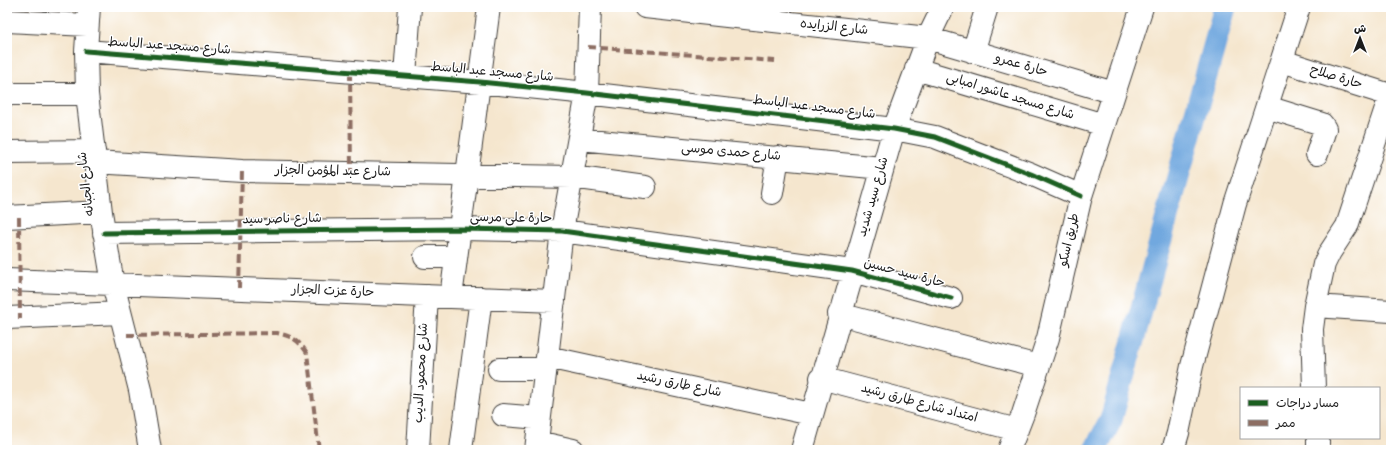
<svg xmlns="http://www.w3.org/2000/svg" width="1398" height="457" viewBox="0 0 1398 457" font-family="Dekko,'Playpen Sans Arabic',sans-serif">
	<rect width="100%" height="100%" fill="#fff"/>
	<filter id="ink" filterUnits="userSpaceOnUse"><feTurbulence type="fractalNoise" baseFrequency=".025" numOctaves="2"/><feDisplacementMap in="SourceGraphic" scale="8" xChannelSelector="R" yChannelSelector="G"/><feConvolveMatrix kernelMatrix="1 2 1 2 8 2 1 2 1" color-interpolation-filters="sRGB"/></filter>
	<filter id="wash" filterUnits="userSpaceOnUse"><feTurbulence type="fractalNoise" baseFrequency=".012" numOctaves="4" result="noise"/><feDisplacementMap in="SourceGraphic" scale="16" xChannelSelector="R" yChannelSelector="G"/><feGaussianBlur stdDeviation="0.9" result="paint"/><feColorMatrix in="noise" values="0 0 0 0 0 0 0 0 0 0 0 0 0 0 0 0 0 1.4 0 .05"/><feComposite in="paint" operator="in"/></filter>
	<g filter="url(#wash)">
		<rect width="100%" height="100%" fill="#f5e6ce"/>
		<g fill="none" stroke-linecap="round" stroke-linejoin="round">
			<path stroke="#71a8df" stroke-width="23" d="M 1095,450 L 1111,420 L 1225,7"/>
		</g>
	</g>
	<g filter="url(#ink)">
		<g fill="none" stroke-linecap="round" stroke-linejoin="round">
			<g stroke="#3d3a37" stroke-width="24">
				<path id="street" d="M 89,7 L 86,51 L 87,94 L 101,212 L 113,284 L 140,390 L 150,450
					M 645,7 L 928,38 L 1114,93
					M 7,21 L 87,25
					M 86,51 L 480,82 L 587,93 L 894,129 L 935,137 L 1031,174 L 1081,196
					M 973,52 L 987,7
					M 1282,61 L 1390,95
					M 916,69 L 1104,125
					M 405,76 L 410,7
					M 7,94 L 87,94
					M 1267,107 L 1322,124 L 1325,129 L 1317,154
					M 579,139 L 882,168
					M 7,152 L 94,151
					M 95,162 L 242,171 L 572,177 L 645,187
					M 772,193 L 778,157
					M 7,217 L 101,212
					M 104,233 L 460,229 L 562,231 L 852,271 L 951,298
					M 425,257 L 456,257
					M 7,280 L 554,301
					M 451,297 L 489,7
					M 1315,306 L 1391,311
					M 839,314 L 1038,366
					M 7,318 L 120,313
					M 547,357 L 811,414
					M 499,369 L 545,369
					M 821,378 L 1017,430
					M 1314,388 L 1312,329 L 1315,306 L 1324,264 L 1330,252 L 1347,226 L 1391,93
					M 503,415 L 539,418
					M 1318,438 L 1318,450
					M 537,442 L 573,450
					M 418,450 L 427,296
					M 461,450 L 481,298
					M 536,450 L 562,231 L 587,93 L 590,7
					M 802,450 L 894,129 L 928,38 L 943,7
					M 1009,450 L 1023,414 L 1048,338 L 1081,196 L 1142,7"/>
			</g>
			<g stroke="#3d3a37" stroke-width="24">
				<path id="secondary" d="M 1173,450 L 1178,433 L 1192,366 L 1235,204 L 1299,7"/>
			</g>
			<use href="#street" stroke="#fff" stroke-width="22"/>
			<use href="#secondary" stroke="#fff" stroke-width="22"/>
			<path stroke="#8d6e63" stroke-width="4" stroke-dasharray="8 4" stroke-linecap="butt" d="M 588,47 L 775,61
				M 350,72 L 351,173
				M 19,217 L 20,319
				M 239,288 L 242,171
				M 127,335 L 277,333 C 291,336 299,340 307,353 L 319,450"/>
			<g stroke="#fff" stroke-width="8">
				<path id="cycleway" d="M 86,51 L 480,82 L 587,93 L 894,129 L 935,137 L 1031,174 L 1081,196
					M 104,233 L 460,229 L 562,231 L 852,271 L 951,298"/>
			</g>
			<use href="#cycleway" stroke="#1b5e20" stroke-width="5"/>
		</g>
	</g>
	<g text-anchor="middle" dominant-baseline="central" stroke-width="3" stroke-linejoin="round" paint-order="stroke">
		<g font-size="13" fill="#1c1c1c" stroke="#fff">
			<text transform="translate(834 28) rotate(6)">شارع الزرايده</text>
			<text transform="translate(169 47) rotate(4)">شارع مسجد عبد الباسط</text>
			<text transform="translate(1021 66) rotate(16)">حارة عمرو</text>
			<text transform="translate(492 73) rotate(5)">شارع مسجد عبد الباسط</text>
			<text transform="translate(1336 78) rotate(17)">حارة صلاح</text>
			<text transform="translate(1010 97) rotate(17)">شارع مسجد عاشور امبابى</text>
			<text transform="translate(814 108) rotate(7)">شارع مسجد عبد الباسط</text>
			<text transform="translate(731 153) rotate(5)">شارع حمدى موسى</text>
			<text transform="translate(333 172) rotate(1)">شارع عبد المؤمن الجزار</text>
			<text transform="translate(87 184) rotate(-97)">شارع الجبانه</text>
			<text transform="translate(874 197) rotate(-74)">شارع سيد شديد</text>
			<text transform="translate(511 219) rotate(1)">حارة على مرسى</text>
			<text transform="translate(282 220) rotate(-1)">شارع ناصر سيد</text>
			<text transform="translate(1070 240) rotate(-77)">طريق اسكو</text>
			<text transform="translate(904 274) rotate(15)">حارة سيد حسين</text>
			<text transform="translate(333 292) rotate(2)">حارة عزت الجزار</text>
			<text transform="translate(422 373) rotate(-87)">شارع محمود الديب</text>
			<text transform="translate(679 385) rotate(12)">شارع طارق رشيد</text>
			<text transform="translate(919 404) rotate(15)">امتداد شارع طارق رشيد</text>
		</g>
	</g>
	<rect width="1398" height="457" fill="none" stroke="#fff" stroke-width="24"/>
	<rect x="1240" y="387" width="140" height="52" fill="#ffffff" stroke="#a4a4a4"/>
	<rect x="1248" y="400" width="20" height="6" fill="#1b5e20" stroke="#a4a4a4"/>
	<text x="1276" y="407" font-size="12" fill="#1c1c1c">مسار دراجات</text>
	<rect x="1248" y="420" width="20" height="6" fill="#8d6e63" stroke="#a4a4a4"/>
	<text x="1276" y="427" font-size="12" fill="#1c1c1c">ممر</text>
	<g transform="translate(1360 38)" stroke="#ffffff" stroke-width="3" paint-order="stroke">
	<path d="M0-3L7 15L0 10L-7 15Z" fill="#1c1c1c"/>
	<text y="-6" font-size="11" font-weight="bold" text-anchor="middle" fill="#1c1c1c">ش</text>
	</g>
</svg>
